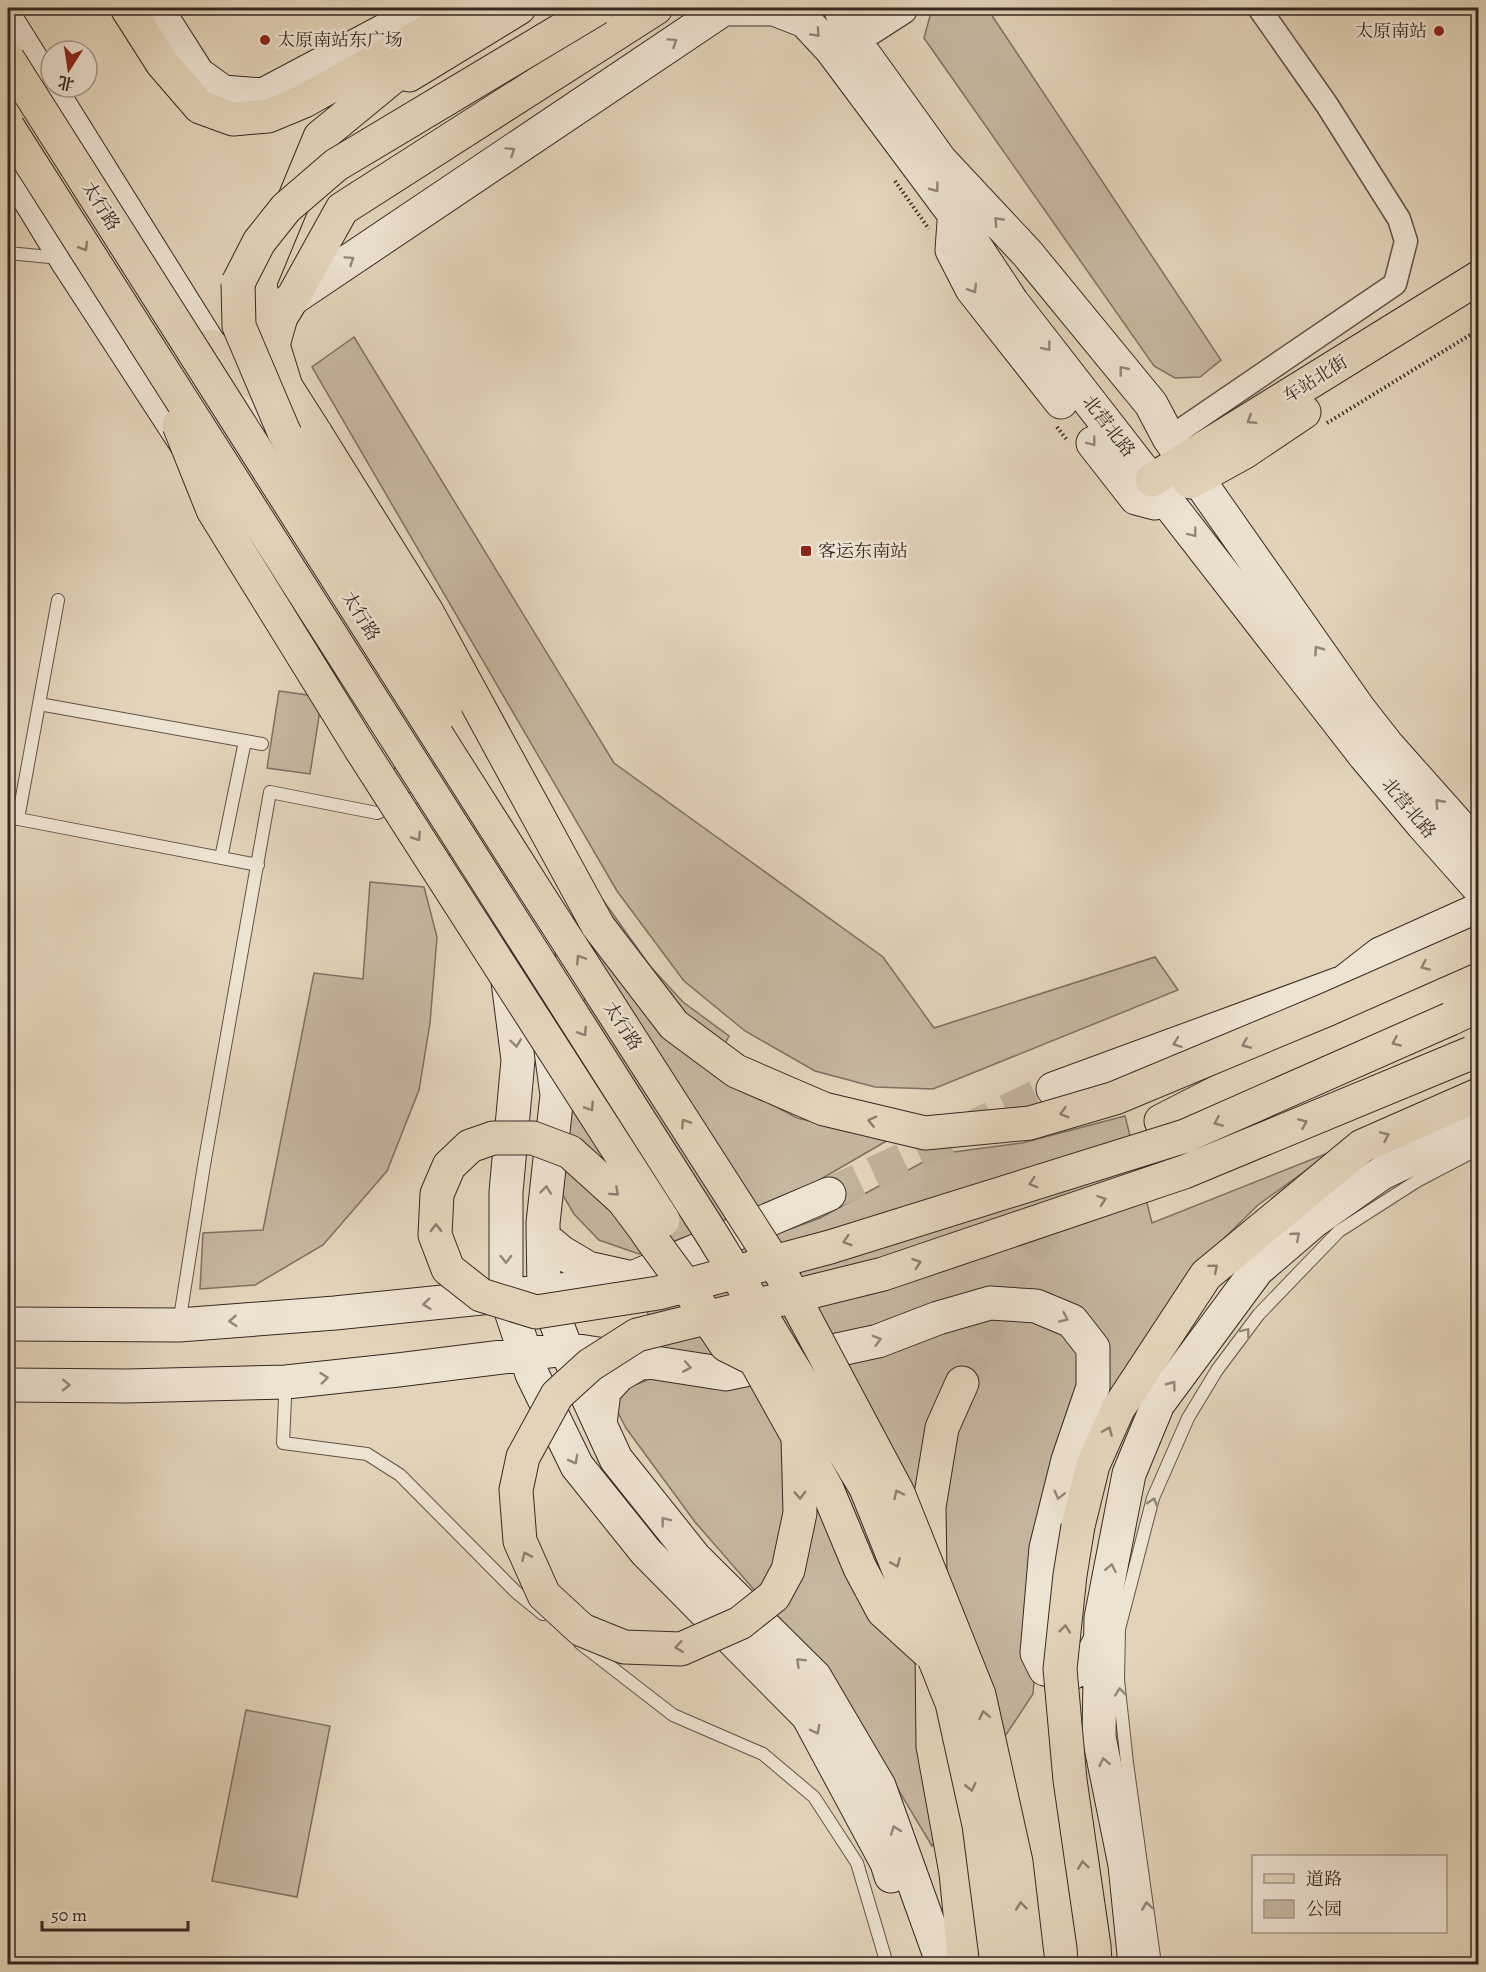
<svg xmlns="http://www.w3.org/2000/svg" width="1486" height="1972" viewBox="0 0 1486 1972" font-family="Alegreya,'Noto Serif SC',serif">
	<rect width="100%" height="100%" fill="#e3d4b9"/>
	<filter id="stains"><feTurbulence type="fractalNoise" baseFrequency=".00333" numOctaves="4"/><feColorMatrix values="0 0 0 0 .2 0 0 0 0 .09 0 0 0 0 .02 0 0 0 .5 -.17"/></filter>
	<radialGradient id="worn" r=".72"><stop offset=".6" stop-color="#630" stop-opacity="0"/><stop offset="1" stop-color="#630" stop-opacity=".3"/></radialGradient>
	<path fill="#c6b7a0" stroke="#7e7062" stroke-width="1.5" d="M 939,8 L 987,8 L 1221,360 L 1200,377 L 1175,378 L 1154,366 L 924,38 L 931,12 Z
		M 354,337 L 614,763 L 883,957 L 934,1028 L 1155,957 L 1178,990 L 933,1089 L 875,1087 L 815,1071 L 745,1031 L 684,981 L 617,891 L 312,367 Z
		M 279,691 L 322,697 L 310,774 L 267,768 Z
		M 370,882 L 424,887 L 437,937 L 430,1023 L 419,1090 L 387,1171 L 323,1245 L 255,1285 L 200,1289 L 203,1233 L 263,1230 L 314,973 L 363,979 Z
		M 603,900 L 650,966 L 683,1002 L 729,1036 L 710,1072 L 797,1118 L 890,1139 L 783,1201 L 639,1254 L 599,1240 L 574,1214 L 545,1165 L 566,1097 Z
		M 1125,1116 L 1152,1223 L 1333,1151 L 1258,1205 L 1192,1270 L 1101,1411 L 1049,1480 L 1033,1694 L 932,1846 L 832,1679 L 695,1522 L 626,1428 L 609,1395 L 668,1372 L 638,1285 L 820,1218 L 938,1154 L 1022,1143 Z
		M 246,1710 L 330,1726 L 297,1897 L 212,1881 Z"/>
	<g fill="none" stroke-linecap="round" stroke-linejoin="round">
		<path stroke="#c1b29b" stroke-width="33" stroke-dasharray="33 16" stroke-linecap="butt" d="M 829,1194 L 1053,1089"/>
		<path stroke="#c1b29b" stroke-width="33" stroke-dasharray="33 16" stroke-linecap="butt" d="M 962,1383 L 1010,1279 L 1067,1198 L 1118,1157"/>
		<g stroke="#625348" stroke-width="14">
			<path id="service" d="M 8,253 L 60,258
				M 39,704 L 262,744
				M 8,817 L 258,865
				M 18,819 L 58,600
				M 221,858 L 245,741
				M 179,1324 L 204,1165 L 270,792 L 377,813 L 416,797
				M 285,1398 L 283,1443 L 367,1454 L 400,1475 L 516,1592 L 543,1614
				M 580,1643 L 673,1715 L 763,1754 L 814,1797 L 857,1863 L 887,1964
				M 1155,1964 L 1127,1763 L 1118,1680 L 1119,1629 L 1153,1498 L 1188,1418 L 1217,1370 L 1259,1314 L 1339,1231 L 1417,1181 L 1478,1149"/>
		</g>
		<g stroke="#625348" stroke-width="25">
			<path id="minor" d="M 1169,438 L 1395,284 L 1406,241 L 1399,219 L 1327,105 L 1259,8"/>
		</g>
		<g stroke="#372823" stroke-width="35">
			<path id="secondary" d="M 156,8 L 198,74 L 223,92 L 263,95 L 395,25 L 447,21
				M 840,8 L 853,39 L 940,160 L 1027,253 L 1151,404 L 1169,438 L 1359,709 L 1388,746 L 1478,847
				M 723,9 L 774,9 L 805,21 L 831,49 L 954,214 L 1012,302 L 1365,756 L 1423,825 L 1478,887
				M 8,22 L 294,480
				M 853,39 L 901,8
				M 8,164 L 66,259 L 191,451
				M 954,222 L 952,250 L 972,289 L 1061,402
				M 286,303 L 725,8
				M 1093,443 L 1136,498 L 1155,503 L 1164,496
				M 273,577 L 387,753
				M 463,865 L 504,950 L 518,1060 L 506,1192 L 506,1296 L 532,1374 L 577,1466 L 646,1552 L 808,1716 L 887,1863 L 891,1876
				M 515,879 L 533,916 L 557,1095 L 543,1223 L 544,1292 L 572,1363 L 616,1459 L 695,1558 L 815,1677 L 879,1786 L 943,1964
				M 1053,1089 L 1344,982 L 1380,954 L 1478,910
				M 543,1237 L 561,1252 L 588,1268 L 624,1276
				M 8,1324 L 179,1325 L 335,1313 L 618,1284 L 829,1194
				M 8,1385 L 127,1386 L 286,1382 L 398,1370 L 566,1349 L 726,1374 L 878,1341 L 938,1318 L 990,1303 L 1036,1306 L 1072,1321 L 1093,1348 L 1093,1387 L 1068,1460 L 1046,1548 L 1037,1653 L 1045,1669 L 1070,1674 L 1087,1665 L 1101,1639
				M 600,1424 L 604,1391 L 619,1375 L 643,1361
				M 1135,1964 L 1125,1865 L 1099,1737 L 1101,1618 L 1129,1474 L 1158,1404 L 1257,1270 L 1314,1221 L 1382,1173 L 1478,1127"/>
		</g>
		<g stroke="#372823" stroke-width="35">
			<path id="primary" d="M 127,8 L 162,63 L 200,107 L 233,119 L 268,116 L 304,101 L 447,21 L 469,8
				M 409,75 L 519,8
				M 292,299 L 342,209 L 656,8
				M 274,349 L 264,315 L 260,282 L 320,137 L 399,72 L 424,46
				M 1152,480 L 1478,278
				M 1190,482 L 1243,453 L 1304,412"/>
		</g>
		<g stroke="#372823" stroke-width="35">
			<path id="trunk" d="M 292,299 L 281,317 L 273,345 L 286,387 L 316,434
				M 211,346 L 275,400
				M 1450,1019 L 1478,1006
				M 1161,1121 L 1255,1073 L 1478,975
				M 1078,1526 L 1093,1465 L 1118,1409 L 1206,1275 L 1362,1146 L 1478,1095
				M 930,1574 L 929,1507 L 942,1428 L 962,1383
				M 932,1652 L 933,1746 L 956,1873 L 965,1964"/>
		</g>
		<path stroke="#372823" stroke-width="4" stroke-dasharray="1.5 3" stroke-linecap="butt" d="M 895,181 L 929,229
			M 1327,423 L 1478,330
			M 1057,427 L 1067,440"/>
		<use href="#service" stroke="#ede3d2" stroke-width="12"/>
		<use href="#minor" stroke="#ede3d2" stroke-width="22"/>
		<use href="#secondary" stroke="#ede3d2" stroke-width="33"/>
		<use href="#primary" stroke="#e3d4b9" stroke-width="33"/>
		<use href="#trunk" stroke="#e3d4b9" stroke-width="33"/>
		<g stroke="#372823" stroke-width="35" stroke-linecap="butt">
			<path id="primary-bridge" d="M 238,283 L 259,242 L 286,208 L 336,165 L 598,8"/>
		</g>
		<g stroke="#372823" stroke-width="35" stroke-linecap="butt">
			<path id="trunk-bridge" d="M 8,59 L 537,893 L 782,1275 L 898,1493 L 979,1695 L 1016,1862 L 1028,1964
				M 8,127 L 713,1236 L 866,1488 L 952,1703 L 979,1825 L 997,1964
				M 238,283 L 239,326 L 284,432 L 377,586 L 445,711
				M 179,425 L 213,510 L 362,751 L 663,1220
				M 316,434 L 427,612 L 598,926 L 674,1025 L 736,1071 L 824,1109 L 925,1133 L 1030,1123 L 1115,1098 L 1326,1010 L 1478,943
				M 744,1340 L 827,1489 L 860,1568 L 883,1611 L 928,1652
				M 754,1359 L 726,1345 L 694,1297 L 653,1241 L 644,1228 L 623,1200 L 570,1152 L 533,1138 L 493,1138 L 470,1146 L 449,1166 L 437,1194 L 435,1235 L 448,1269 L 481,1295 L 536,1312 L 658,1293 L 830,1247 L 1185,1136 L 1450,1019
				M 798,1437 L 800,1513 L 788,1570 L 774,1596 L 740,1623 L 681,1649 L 624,1647 L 582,1630 L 544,1595 L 520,1541 L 516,1490 L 523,1457 L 557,1395 L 590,1365 L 637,1335 L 883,1274 L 1184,1172 L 1471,1053
				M 1078,1526 L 1070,1575 L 1060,1669 L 1070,1780 L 1094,1946 L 1095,1964"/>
		</g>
		<use href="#primary-bridge" stroke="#e3d4b9" stroke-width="33"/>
		<use href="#trunk-bridge" stroke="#e3d4b9" stroke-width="33"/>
	</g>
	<defs><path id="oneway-chevron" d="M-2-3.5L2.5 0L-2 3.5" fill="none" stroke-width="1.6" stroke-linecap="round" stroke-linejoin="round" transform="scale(1.5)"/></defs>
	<g stroke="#92867a">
		<use href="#oneway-chevron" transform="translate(816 33) rotate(47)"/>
		<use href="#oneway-chevron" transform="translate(673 42) rotate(-34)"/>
		<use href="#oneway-chevron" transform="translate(511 151) rotate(-34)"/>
		<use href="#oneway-chevron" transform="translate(935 188) rotate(53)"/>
		<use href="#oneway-chevron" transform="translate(998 221) rotate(-133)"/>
		<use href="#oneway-chevron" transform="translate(350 260) rotate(-34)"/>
		<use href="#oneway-chevron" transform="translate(973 289) rotate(58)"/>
		<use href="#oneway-chevron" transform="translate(1047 347) rotate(52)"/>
		<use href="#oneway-chevron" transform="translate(1123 370) rotate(-129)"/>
		<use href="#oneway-chevron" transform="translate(1092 442) rotate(52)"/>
		<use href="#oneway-chevron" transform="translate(1193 533) rotate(52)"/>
		<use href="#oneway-chevron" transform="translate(1318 650) rotate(-125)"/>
		<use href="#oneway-chevron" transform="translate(1439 803) rotate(-132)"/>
		<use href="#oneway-chevron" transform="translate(516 1043) rotate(83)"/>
		<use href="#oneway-chevron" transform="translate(1177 1043) rotate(160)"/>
		<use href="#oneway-chevron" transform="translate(546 1190) rotate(-84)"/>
		<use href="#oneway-chevron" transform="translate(1296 1236) rotate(-41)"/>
		<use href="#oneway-chevron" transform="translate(506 1259) rotate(90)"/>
		<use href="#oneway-chevron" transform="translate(427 1304) rotate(174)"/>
		<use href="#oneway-chevron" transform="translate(1064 1318) rotate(25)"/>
		<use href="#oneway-chevron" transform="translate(233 1321) rotate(176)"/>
		<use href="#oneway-chevron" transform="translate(1246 1332) rotate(-52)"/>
		<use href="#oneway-chevron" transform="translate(877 1340) rotate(-16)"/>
		<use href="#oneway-chevron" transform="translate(687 1367) rotate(10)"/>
		<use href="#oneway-chevron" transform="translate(324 1378) rotate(-6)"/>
		<use href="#oneway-chevron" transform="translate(66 1385) rotate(1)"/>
		<use href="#oneway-chevron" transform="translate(1172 1385) rotate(-53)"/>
		<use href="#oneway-chevron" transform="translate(574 1460) rotate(61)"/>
		<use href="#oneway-chevron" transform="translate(1059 1495) rotate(104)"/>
		<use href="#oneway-chevron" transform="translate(1153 1502) rotate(-73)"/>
		<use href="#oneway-chevron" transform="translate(665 1521) rotate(-128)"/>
		<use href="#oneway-chevron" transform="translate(1111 1568) rotate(-79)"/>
		<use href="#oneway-chevron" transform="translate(800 1662) rotate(-136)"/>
		<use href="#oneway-chevron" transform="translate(1120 1692) rotate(-96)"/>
		<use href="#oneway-chevron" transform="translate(816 1730) rotate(62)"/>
		<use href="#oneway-chevron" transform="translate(1104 1762) rotate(-102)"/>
		<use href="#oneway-chevron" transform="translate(895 1830) rotate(-110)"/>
		<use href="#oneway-chevron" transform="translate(1147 1906) rotate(-98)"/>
	</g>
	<g stroke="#8d7e6e">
		<use href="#oneway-chevron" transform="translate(84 247) rotate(58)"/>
		<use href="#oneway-chevron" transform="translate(1251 420) rotate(148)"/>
		<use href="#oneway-chevron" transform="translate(417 837) rotate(57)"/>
		<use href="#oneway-chevron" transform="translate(580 959) rotate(-123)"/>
		<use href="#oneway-chevron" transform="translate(1425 966) rotate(156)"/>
		<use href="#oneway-chevron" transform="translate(583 1032) rotate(57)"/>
		<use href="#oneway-chevron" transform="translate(1396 1042) rotate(156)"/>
		<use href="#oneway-chevron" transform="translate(1246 1044) rotate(157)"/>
		<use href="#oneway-chevron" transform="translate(590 1107) rotate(57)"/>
		<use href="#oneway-chevron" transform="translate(1064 1113) rotate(164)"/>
		<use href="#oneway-chevron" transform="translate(872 1121) rotate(-167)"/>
		<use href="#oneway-chevron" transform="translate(1218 1122) rotate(156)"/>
		<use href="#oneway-chevron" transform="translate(685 1123) rotate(-123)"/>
		<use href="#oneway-chevron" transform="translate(1303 1123) rotate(-23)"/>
		<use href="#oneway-chevron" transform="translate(1385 1136) rotate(-24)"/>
		<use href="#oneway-chevron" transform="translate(1033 1183) rotate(163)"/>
		<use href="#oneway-chevron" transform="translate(615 1192) rotate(42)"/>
		<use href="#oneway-chevron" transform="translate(1102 1200) rotate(-19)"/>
		<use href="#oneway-chevron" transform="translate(436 1228) rotate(-91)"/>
		<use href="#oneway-chevron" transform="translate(847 1241) rotate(163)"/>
		<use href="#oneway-chevron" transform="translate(917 1263) rotate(-19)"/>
		<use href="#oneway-chevron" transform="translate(1214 1268) rotate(-40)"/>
		<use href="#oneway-chevron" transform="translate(1108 1431) rotate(-67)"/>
		<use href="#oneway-chevron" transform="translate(898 1494) rotate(-115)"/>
		<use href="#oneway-chevron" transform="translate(800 1495) rotate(88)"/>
		<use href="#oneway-chevron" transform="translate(526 1556) rotate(-114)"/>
		<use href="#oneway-chevron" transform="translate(896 1563) rotate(68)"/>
		<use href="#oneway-chevron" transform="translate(1065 1629) rotate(-84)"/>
		<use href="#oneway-chevron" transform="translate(679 1647) rotate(172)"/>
		<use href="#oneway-chevron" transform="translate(984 1715) rotate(-103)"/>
		<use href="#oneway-chevron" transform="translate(971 1787) rotate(77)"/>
		<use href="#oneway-chevron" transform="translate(1083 1865) rotate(-98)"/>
		<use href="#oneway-chevron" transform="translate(1021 1906) rotate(-96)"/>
	</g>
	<g fill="#8f2418" stroke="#ede3d2" stroke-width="2">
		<circle cx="1439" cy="31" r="6"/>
		<circle cx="265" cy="40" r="6"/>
		<rect x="800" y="545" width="12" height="12" rx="3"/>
	</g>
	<g text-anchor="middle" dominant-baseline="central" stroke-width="5" stroke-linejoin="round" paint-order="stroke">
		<g font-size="18" fill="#372823" stroke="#ede3d2" text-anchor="start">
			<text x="1427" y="31" text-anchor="end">太原南站</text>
			<text x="277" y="40">太原南站东广场</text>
			<text x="818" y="551">客运东南站</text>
		</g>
		<g font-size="18" fill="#372823" stroke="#ede3d2">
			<text transform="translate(101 206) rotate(58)">太行路</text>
			<text transform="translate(1315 379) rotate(-32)">车站北街</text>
			<text transform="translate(1109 426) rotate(52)">北营北路</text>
			<text transform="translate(361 616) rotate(58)">太行路</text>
			<text transform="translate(1409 808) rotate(50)">北营北路</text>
			<text transform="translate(623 1026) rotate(57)">太行路</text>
		</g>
	</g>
	<rect width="1486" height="1972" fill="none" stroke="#e3d4b9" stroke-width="30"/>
	<rect x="9" y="9" width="1468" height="1954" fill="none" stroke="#372823" stroke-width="3"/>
	<rect x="15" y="15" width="1456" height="1942" fill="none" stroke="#372823" stroke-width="1.5"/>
	<rect x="1252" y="1855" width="195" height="78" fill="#ede3d2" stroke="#a4988c" stroke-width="1.5"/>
	<rect x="1264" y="1874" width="30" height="9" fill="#e3d4b9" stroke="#a4988c" stroke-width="1.5"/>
	<text x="1306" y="1885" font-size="18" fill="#372823">道路</text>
	<rect x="1264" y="1900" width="30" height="18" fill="#c6b7a0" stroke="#a4988c" stroke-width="1.5"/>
	<text x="1306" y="1915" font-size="18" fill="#372823">公园</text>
	<g transform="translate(69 69) rotate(192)"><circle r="28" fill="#ede3d2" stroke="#a4988c" stroke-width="1.5"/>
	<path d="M0-4.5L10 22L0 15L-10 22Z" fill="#8f2418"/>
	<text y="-9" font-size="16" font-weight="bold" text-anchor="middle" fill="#372823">北</text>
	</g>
	<path d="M42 1921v9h146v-9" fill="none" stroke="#372823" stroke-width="3"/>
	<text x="51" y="1921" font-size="18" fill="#372823" stroke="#ede3d2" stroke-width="4.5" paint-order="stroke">50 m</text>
	<rect width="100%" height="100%" filter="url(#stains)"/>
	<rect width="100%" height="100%" fill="url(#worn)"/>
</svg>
